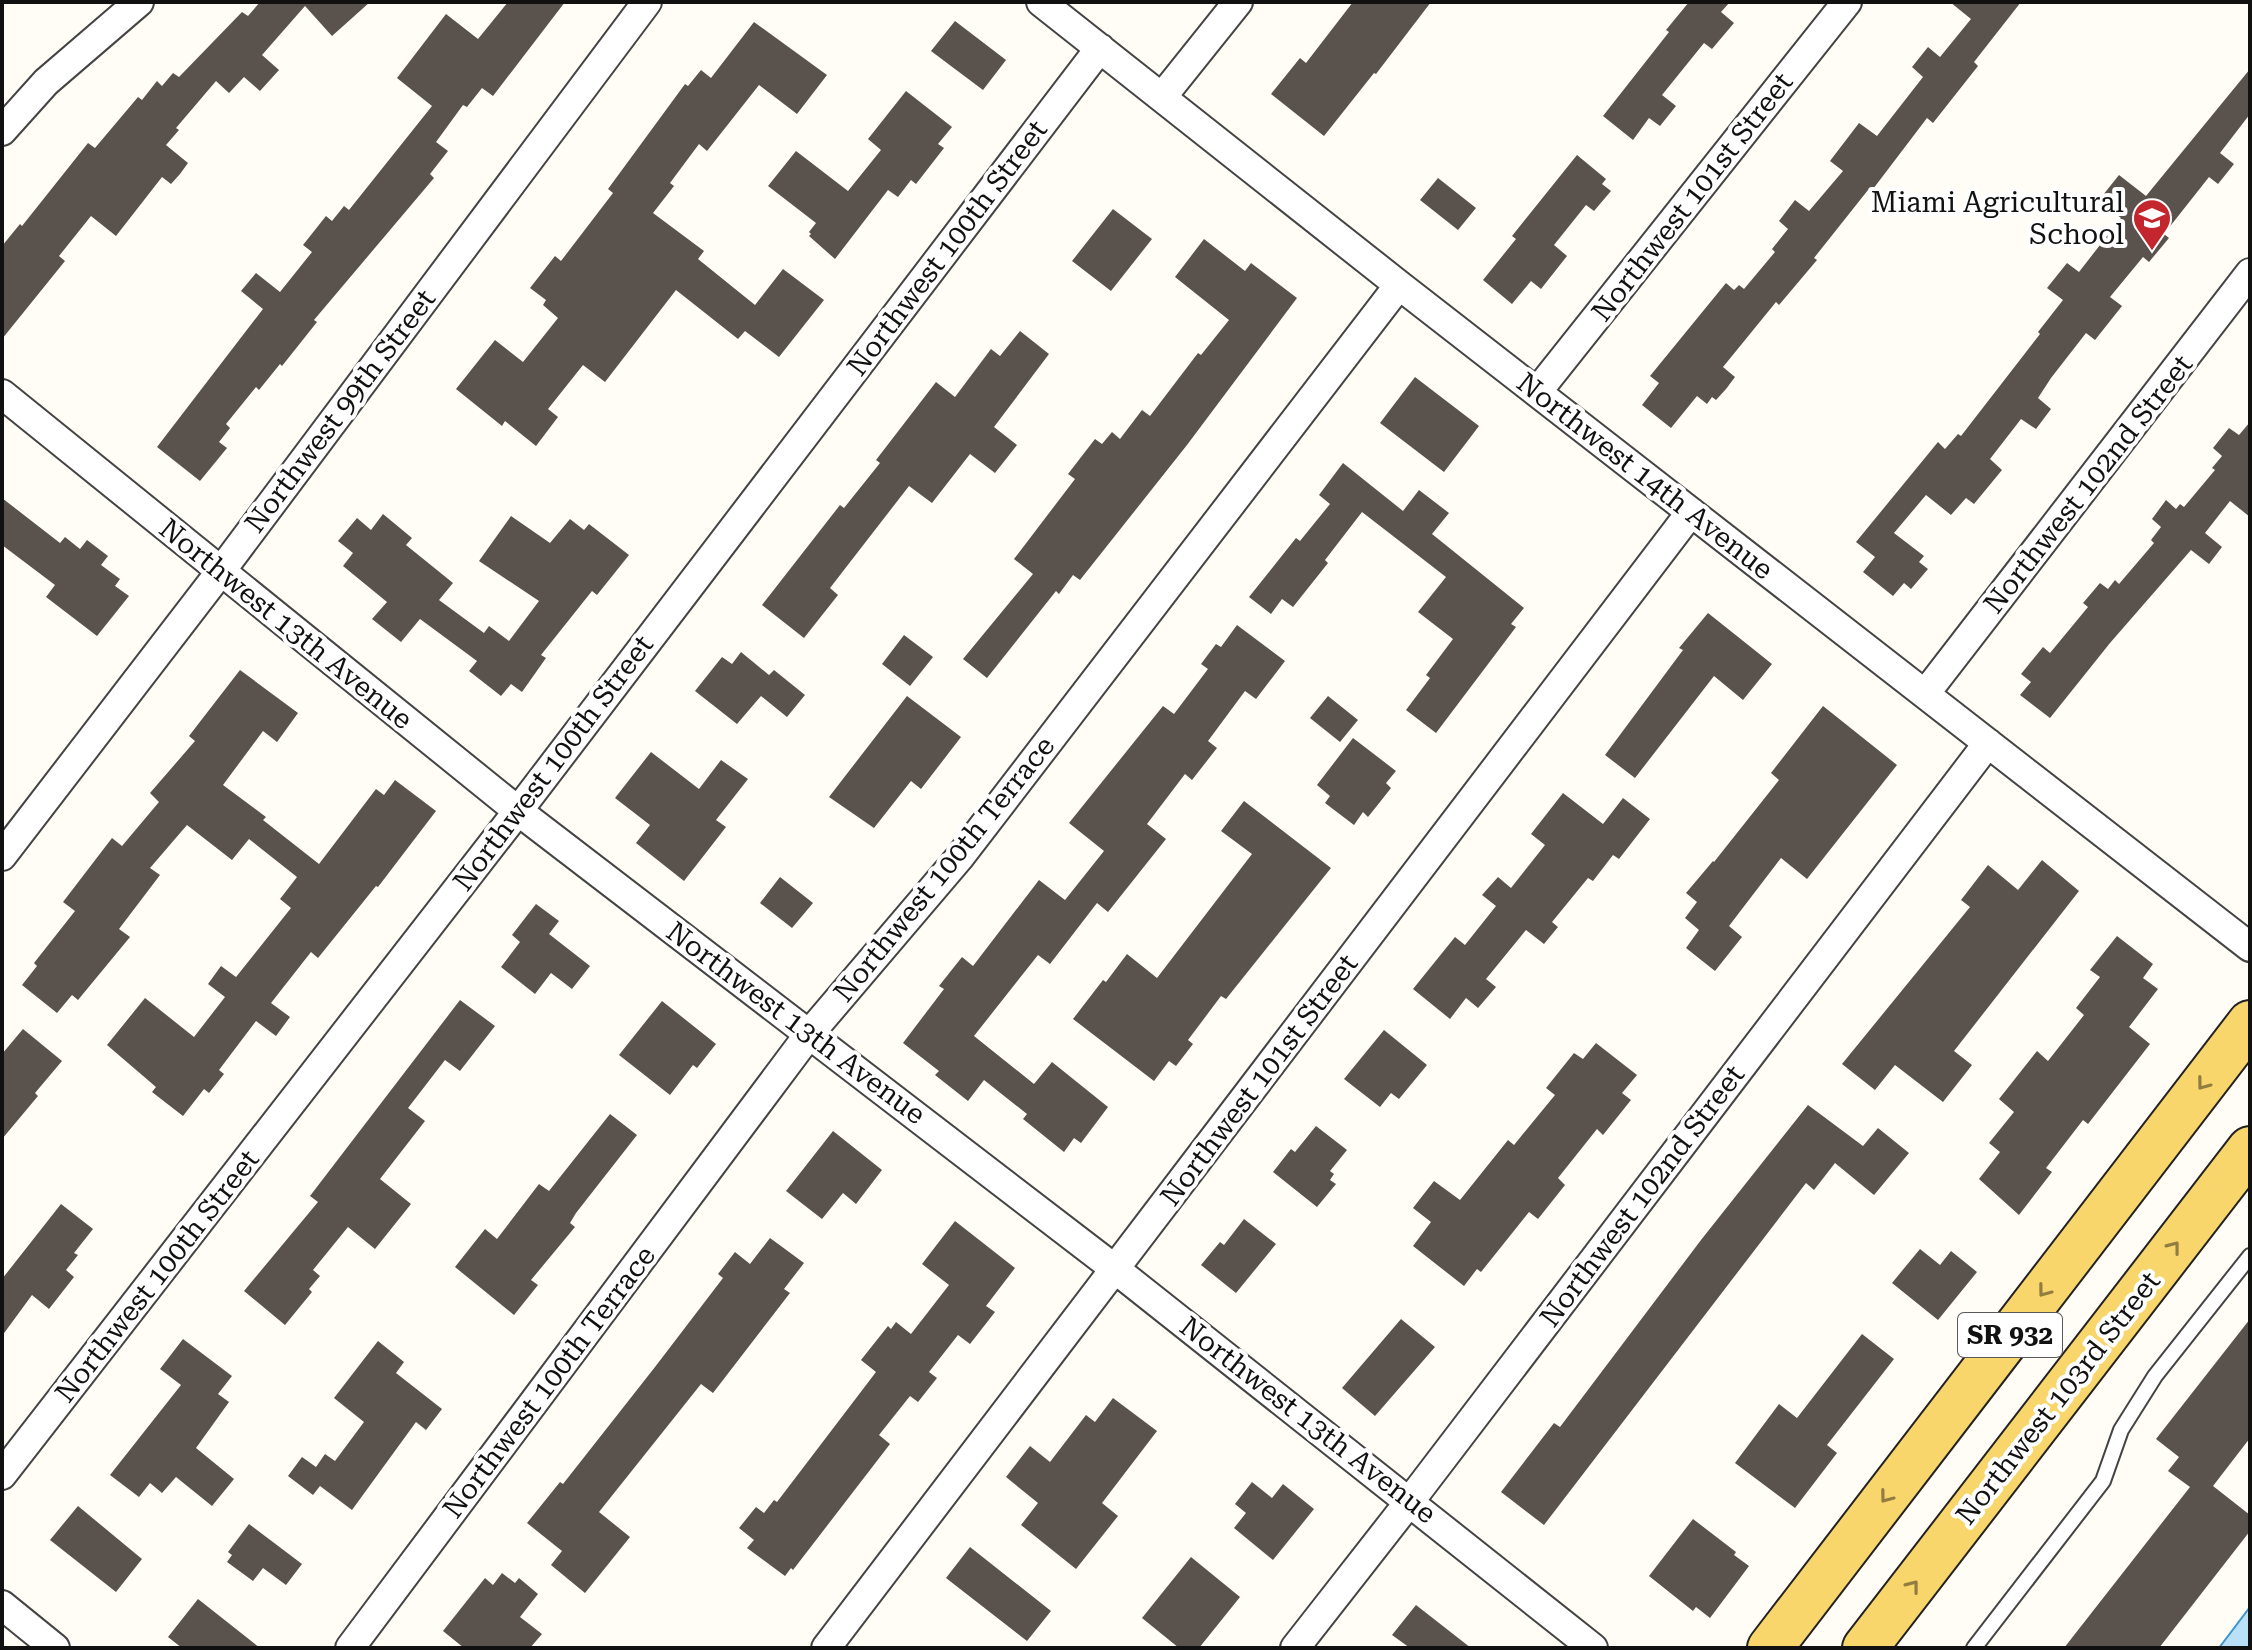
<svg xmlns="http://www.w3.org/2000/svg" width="2252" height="1650" viewBox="0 0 2252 1650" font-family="'Roboto Serif',serif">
	<rect width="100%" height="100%" fill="#fffdf5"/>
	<path fill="#b9e0f7" stroke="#3f96cf" stroke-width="2" d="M 2250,1607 L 2250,1648 L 2219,1648 Z"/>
	<path fill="#5a524d" d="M 260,2 L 370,2 L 332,36 L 305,6 L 262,55 L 279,70 L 260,91 L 244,77 L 229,93 L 216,81 L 176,128 L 179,130 L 166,145 L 188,163 L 180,174 L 171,184 L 162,177 L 116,236 L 91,216 L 59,256 L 65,261 L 2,339 L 2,246 L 20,224 L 22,226 L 88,143 L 95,148 L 138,97 L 142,100 L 157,81 L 162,86 L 173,73 L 179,77 L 242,12 L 248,16 Z
		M 508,2 L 565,2 L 493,96 L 482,88 L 467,107 L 463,105 L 436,142 L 448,151 L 430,174 L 434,178 L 314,320 L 317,322 L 282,366 L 280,364 L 259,390 L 256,387 L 226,424 L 230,428 L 219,442 L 227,448 L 200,481 L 157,447 L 263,309 L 241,291 L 256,273 L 280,292 L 312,252 L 303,245 L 326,216 L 332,221 L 344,206 L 349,210 L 432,106 L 397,78 L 446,14 L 478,39 Z
		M 1353,2 L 1431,2 L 1376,74 L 1374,73 L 1324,136 L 1271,94 L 1300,58 L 1306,63 Z
		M 1689,2 L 1730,2 L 1721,12 L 1734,23 L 1712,49 L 1704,43 L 1662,95 L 1676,106 L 1660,126 L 1649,118 L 1633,140 L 1603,116 L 1669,32 L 1666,30 Z
		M 1950,2 L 2021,2 L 1974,62 L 1978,66 L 1933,123 L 1927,118 L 1870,193 L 1868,190 L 1814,258 L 1817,260 L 1779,305 L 1776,302 L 1723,367 L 1735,377 L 1726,389 L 1716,400 L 1712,397 L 1707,404 L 1697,396 L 1671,428 L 1642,405 L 1659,383 L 1650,376 L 1726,283 L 1734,290 L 1739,285 L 1744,289 L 1775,252 L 1772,249 L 1788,229 L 1779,221 L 1795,200 L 1809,211 L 1843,171 L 1830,161 L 1859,123 L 1877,136 L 1923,77 L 1912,67 L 1928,47 L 1940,57 L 1971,19 Z
		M 955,21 L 1006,60 L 983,90 L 931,51 Z
		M 754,22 L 827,75 L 797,114 L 759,85 L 707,151 L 699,144 L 670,183 L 674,186 L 653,213 L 704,251 L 698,259 L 755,305 L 783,269 L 824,300 L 779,357 L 745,331 L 738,339 L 676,290 L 605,382 L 583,365 L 548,409 L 558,417 L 536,446 L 505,421 L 502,426 L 456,389 L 495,340 L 523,362 L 558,318 L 543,305 L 546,300 L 530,288 L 555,256 L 561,261 L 613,193 L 608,189 L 685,84 L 688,86 L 701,70 L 711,78 Z
		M 2250,69 L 2250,114 L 2220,153 L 2234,164 L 2218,184 L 2209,177 L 2164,234 L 2169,238 L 2149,262 L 2143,257 L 2110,297 L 2122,306 L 2095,340 L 2086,333 L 2051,378 L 2038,398 L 2051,409 L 2036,429 L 2021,419 L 1990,459 L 2002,470 L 1974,504 L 1966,498 L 1951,515 L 1926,495 L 1894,533 L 1924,556 L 1919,562 L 1928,569 L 1911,589 L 1904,583 L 1893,596 L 1863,572 L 1875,557 L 1856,542 L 1938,442 L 1945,449 L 1958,434 L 1961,436 L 2040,334 L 2038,332 L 2063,300 L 2047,288 L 2067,263 L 2079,272 L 2121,218 L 2099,200 L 2119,175 L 2146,196 Z
		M 906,91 L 952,127 L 938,144 L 944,148 L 916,184 L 911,180 L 898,197 L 888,190 L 835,259 L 809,236 L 811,234 L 809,232 L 816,223 L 768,186 L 796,151 L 848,191 L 881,150 L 868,139 Z
		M 1577,155 L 1606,179 L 1602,184 L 1611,191 L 1594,211 L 1586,205 L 1554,245 L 1567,256 L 1541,289 L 1531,281 L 1512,304 L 1483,280 L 1516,239 L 1512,236 Z
		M 1438,178 L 1476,208 L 1458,230 L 1420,200 Z
		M 1113,209 L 1152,239 L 1111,291 L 1072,261 Z
		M 1204,239 L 1245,271 L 1251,263 L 1297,298 L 1187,445 L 1080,580 L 1073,575 L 1059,594 L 1056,591 L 987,678 L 963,659 L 1033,574 L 1014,559 L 1075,479 L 1068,474 L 1095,439 L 1102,444 L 1112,432 L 1120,439 L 1142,410 L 1150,416 L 1198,353 L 1201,355 L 1229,320 L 1175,277 Z
		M 1020,331 L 1049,354 L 994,427 L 1017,445 L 995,473 L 970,454 L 932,503 L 909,486 L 830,588 L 838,595 L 804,638 L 762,605 L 840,505 L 844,508 L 880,463 L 876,460 L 936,382 L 955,397 L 991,349 L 1000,356 Z
		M 1415,377 L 1479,426 L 1444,472 L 1380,423 Z
		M 2250,422 L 2250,517 L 2230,501 L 2205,533 L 2222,547 L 2209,564 L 2191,550 L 2110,643 L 2050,718 L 2020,695 L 2031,682 L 2021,674 L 2043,647 L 2050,653 L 2088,607 L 2083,603 L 2100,583 L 2108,589 L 2115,580 L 2119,584 L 2154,543 L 2151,540 L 2161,527 L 2152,519 L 2166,500 L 2176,509 L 2180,504 L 2184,507 L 2215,470 L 2212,468 L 2222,456 L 2213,448 L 2229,428 L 2239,435 Z
		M 1343,463 L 1403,511 L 1419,490 L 1449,513 L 1432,534 L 1524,608 L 1511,624 L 1516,627 L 1436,733 L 1406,710 L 1430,678 L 1426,675 L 1453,639 L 1418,612 L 1446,577 L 1362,512 L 1325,560 L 1328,563 L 1293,607 L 1282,599 L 1271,614 L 1249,597 L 1296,538 L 1300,541 L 1330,504 L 1319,495 Z
		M 2,498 L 60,543 L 65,537 L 80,549 L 87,540 L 108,556 L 101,565 L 120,579 L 115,586 L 129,596 L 97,636 L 46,597 L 55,585 L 2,545 Z
		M 383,514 L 412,538 L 406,545 L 453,583 L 439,600 L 484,633 L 489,626 L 509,641 L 539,601 L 479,561 L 511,516 L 550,543 L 570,519 L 584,530 L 589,524 L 629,555 L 597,595 L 592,591 L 541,655 L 546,658 L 522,692 L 511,684 L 501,696 L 469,671 L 477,661 L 420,619 L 401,642 L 372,619 L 387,602 L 343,566 L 353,553 L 338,541 L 357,518 L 371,530 Z
		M 1708,613 L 1772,664 L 1743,700 L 1714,676 L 1635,778 L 1605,755 L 1683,650 L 1679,648 Z
		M 1237,625 L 1285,661 L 1256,699 L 1245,691 L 1208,741 L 1217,748 L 1192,780 L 1185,774 L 1147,824 L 1166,839 L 1108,912 L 1097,903 L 1050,964 L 1038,955 L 974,1036 L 1034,1084 L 1052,1062 L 1108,1107 L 1081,1143 L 1074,1138 L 1064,1152 L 1023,1119 L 1027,1114 L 984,1080 L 968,1101 L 935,1075 L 939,1071 L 903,1043 L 944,989 L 939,986 L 962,957 L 973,966 L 1039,880 L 1065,900 L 1104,851 L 1069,823 L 1163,706 L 1174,714 L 1208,669 L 1201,664 L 1216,644 L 1221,647 Z
		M 904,635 L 933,657 L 910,686 L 882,664 Z
		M 741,652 L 769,675 L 774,670 L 805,695 L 787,717 L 761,696 L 737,724 L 695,691 L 722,657 L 732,664 Z
		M 240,670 L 298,713 L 277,742 L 263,731 L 223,785 L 266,817 L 263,820 L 319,864 L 376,789 L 384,795 L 395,780 L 436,811 L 378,887 L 376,886 L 318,958 L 311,952 L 271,1003 L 290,1017 L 276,1036 L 256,1021 L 219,1070 L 224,1074 L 209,1093 L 204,1089 L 183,1116 L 152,1092 L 156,1087 L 107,1045 L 145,998 L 194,1037 L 225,997 L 208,984 L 221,966 L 236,977 L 291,908 L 280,899 L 297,877 L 249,839 L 232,860 L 187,825 L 150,868 L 160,875 L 119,929 L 130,937 L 78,1000 L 72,995 L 57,1013 L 22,985 L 37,966 L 34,963 L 75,911 L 63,902 L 112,838 L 122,846 L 159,802 L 150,793 L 195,741 L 189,736 Z
		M 907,696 L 961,737 L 921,789 L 911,781 L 874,828 L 829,797 Z
		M 1328,696 L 1358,720 L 1340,742 L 1310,718 Z
		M 1823,706 L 1897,765 L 1807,879 L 1781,858 L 1729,926 L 1742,937 L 1715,971 L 1686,948 L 1699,930 L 1685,918 L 1697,902 L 1686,893 L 1713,861 L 1714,862 L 1779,780 L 1771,773 Z
		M 1353,738 L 1396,771 L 1386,783 L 1391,788 L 1380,802 L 1368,817 L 1363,812 L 1354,825 L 1325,803 L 1330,796 L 1317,785 Z
		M 651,752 L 699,789 L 721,760 L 748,779 L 716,820 L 726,827 L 684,881 L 636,843 L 650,825 L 615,798 Z
		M 1563,793 L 1603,824 L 1623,798 L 1650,819 L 1619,859 L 1613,855 L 1593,881 L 1588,878 L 1552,922 L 1558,927 L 1544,944 L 1526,930 L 1486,979 L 1496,987 L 1478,1008 L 1466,998 L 1450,1019 L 1413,989 L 1455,937 L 1465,945 L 1496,906 L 1482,895 L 1498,877 L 1511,888 L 1545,845 L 1531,834 Z
		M 1244,801 L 1331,868 L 1226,999 L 1221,996 L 1188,1040 L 1193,1044 L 1176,1066 L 1169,1061 L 1154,1081 L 1073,1019 L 1103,980 L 1106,982 L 1127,954 L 1157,978 L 1252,854 L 1221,831 Z
		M 2042,860 L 2079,891 L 1954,1051 L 1972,1065 L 1943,1102 L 1895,1065 L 1875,1090 L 1842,1064 L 1970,907 L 1961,900 L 1988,865 L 2018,890 Z
		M 780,877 L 813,903 L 792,928 L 760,903 Z
		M 536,904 L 559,921 L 549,934 L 590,966 L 572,989 L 551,973 L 535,994 L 501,967 L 520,942 L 512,935 Z
		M 2117,936 L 2153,964 L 2143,978 L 2158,989 L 2129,1027 L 2150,1044 L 2088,1124 L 2083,1120 L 2046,1168 L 2052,1172 L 2019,1215 L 1979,1179 L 2000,1152 L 1989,1143 L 2014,1112 L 1999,1099 L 2037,1051 L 2048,1061 L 2084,1015 L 2076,1008 L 2100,977 L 2090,970 Z
		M 460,1000 L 495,1026 L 460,1071 L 445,1060 L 408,1108 L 425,1121 L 380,1179 L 411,1204 L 375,1249 L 348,1227 L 313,1270 L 320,1276 L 309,1289 L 312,1292 L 285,1325 L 244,1291 L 318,1202 L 310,1196 Z
		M 662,1001 L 716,1044 L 697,1068 L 693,1065 L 670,1095 L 619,1055 Z
		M 23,1029 L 62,1061 L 35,1093 L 38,1096 L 2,1139 L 2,1054 Z
		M 1384,1030 L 1427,1065 L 1399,1099 L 1391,1093 L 1380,1107 L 1344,1079 Z
		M 1596,1043 L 1637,1075 L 1622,1093 L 1631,1100 L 1603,1135 L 1597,1129 L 1558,1178 L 1565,1185 L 1538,1219 L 1529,1212 L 1481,1272 L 1477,1269 L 1464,1286 L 1413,1246 L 1431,1222 L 1413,1208 L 1434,1181 L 1460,1200 L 1508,1140 L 1514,1145 L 1555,1095 L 1546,1088 L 1574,1053 L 1583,1059 Z
		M 1808,1105 L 1863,1146 L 1878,1128 L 1909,1153 L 1874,1195 L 1835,1163 L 1814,1190 L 1806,1183 L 1544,1525 L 1501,1492 L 1554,1423 L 1560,1427 L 1701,1240 Z
		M 610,1114 L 637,1135 L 576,1213 L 570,1223 L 575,1227 L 531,1280 L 538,1285 L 514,1315 L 455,1267 L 485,1229 L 497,1239 L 539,1184 L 549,1191 Z
		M 1316,1126 L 1347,1150 L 1330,1171 L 1334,1174 L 1330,1180 L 1336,1184 L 1317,1207 L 1273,1172 L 1291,1149 L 1295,1152 Z
		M 833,1131 L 882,1170 L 856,1204 L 843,1193 L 822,1219 L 786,1191 Z
		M 61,1204 L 93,1229 L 74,1253 L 78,1255 L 66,1270 L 74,1277 L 49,1309 L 32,1295 L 2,1336 L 2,1279 Z
		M 1244,1219 L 1276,1244 L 1236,1293 L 1201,1265 L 1220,1242 L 1224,1245 Z
		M 955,1221 L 1015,1268 L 986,1306 L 995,1312 L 970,1344 L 958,1335 L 929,1372 L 937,1378 L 918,1402 L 910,1396 L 879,1435 L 890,1444 L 793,1570 L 791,1568 L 785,1576 L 747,1548 L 754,1540 L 739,1528 L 756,1507 L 764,1513 L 774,1500 L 777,1502 L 876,1372 L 861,1360 L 888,1326 L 891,1329 L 896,1322 L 911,1334 L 949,1285 L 922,1264 Z
		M 770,1238 L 804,1263 L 784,1289 L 790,1293 L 713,1393 L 701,1384 L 599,1512 L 630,1537 L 585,1593 L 551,1565 L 562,1551 L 527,1523 L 560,1482 L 563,1484 L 655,1367 L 723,1278 L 718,1274 L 735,1252 L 750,1264 Z
		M 1920,1249 L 1940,1265 L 1951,1251 L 1977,1272 L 1938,1320 L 1892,1283 Z
		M 1401,1319 L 1435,1347 L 1375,1416 L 1342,1388 Z
		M 2250,1319 L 2250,1438 L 2213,1486 L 2250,1515 L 2250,1531 L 2159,1648 L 2064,1648 L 2190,1487 L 2168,1471 L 2179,1457 L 2156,1439 Z
		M 1862,1334 L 1894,1359 L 1827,1445 L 1837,1453 L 1795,1508 L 1735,1463 L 1779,1404 L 1797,1418 Z
		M 183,1339 L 232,1376 L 218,1394 L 229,1402 L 196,1448 L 234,1479 L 212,1506 L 176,1477 L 162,1493 L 150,1483 L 139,1497 L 110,1475 L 181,1385 L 160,1369 Z
		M 378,1341 L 404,1362 L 396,1373 L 442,1409 L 426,1430 L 416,1422 L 352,1510 L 320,1486 L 313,1495 L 288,1476 L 302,1457 L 316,1467 L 325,1454 L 335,1461 L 364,1422 L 334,1398 Z
		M 1113,1398 L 1157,1431 L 1102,1503 L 1118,1516 L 1076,1569 L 1021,1525 L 1038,1503 L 1006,1477 L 1030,1446 L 1050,1462 L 1086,1415 L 1095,1422 Z
		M 1252,1482 L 1272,1498 L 1283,1484 L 1314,1509 L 1273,1560 L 1234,1528 L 1246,1513 L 1235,1504 Z
		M 78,1506 L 142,1559 L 116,1592 L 50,1540 Z
		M 1693,1519 L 1736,1552 L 1734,1555 L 1749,1566 L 1710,1618 L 1696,1607 L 1693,1611 L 1649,1576 Z
		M 249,1524 L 302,1564 L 286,1585 L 263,1568 L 253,1581 L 227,1562 L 232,1555 L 228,1552 Z
		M 970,1547 L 1051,1611 L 1027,1641 L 946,1578 Z
		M 1191,1557 L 1240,1597 L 1199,1648 L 1179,1648 L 1142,1618 Z
		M 502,1573 L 515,1583 L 519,1578 L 538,1594 L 520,1617 L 542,1634 L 530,1648 L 464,1648 L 443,1631 L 485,1578 L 493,1585 Z
		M 198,1599 L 260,1648 L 182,1648 L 168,1637 Z
		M 1416,1605 L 1471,1648 L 1410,1648 L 1392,1635 Z"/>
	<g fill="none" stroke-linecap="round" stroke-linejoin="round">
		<g stroke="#444" stroke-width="18">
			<path id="service" d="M 1974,1648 L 2103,1481 L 2121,1430 L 2155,1376 L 2250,1256"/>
		</g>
		<g stroke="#444" stroke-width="32">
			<path id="minor" d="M 1041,2 L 1399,285 L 2250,947
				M 1162,97 L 1238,2
				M 2,131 L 46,82 L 139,2
				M 1537,392 L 1847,2
				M 2,394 L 518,811 L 1115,1269 L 1593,1648
				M 1925,694 L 2250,273
				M 2,856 L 221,571 L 647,2
				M 2,1475 L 518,811 L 1100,48
				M 2,1605 L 55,1648
				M 350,1648 L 810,1033 L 959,858 L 1399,285
				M 826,1648 L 1691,512
				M 1295,1648 L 1410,1501 L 1988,743"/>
		</g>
		<g stroke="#222" stroke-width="48">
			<path id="primary" d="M 1770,1648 L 2250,1023
				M 1865,1648 L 2250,1149"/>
		</g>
		<use href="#service" stroke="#fff" stroke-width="14"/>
		<use href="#minor" stroke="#fff" stroke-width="28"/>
		<use href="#primary" stroke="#f9d66b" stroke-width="44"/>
	</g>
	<defs><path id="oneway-chevron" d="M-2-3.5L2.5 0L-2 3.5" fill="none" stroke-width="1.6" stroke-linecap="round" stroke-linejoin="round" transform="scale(2)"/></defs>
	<g stroke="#917d42">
		<use href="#oneway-chevron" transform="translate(2203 1084) rotate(127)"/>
		<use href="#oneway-chevron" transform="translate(2174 1247) rotate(-52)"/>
		<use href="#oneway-chevron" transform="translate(2044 1291) rotate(127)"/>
		<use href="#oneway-chevron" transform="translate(1886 1497) rotate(127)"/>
		<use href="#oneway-chevron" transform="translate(1913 1586) rotate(-52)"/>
	</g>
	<defs>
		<g id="school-pin" transform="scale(2)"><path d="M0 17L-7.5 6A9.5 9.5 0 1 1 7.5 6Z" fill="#c4262e" stroke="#fff"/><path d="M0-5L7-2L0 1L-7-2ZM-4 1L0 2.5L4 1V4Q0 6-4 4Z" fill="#fff"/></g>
	</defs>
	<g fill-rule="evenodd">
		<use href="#school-pin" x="2152" y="218"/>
	</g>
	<g text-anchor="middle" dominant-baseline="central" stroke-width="8" stroke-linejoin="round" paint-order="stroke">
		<rect fill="#fff" stroke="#585858" stroke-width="2" x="1958" y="1313" width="104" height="44" rx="6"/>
		<g font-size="26" font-weight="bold" fill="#111">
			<text x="2010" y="1335">SR 932</text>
		</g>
		<g font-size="28" fill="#111" stroke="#fff">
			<text transform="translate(1692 197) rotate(-52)">Northwest 101st Street</text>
			<text transform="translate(947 248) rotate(-53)">Northwest 100th Street</text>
			<text transform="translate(340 411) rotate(-53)">Northwest 99th Street</text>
			<text transform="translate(1645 476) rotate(38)">Northwest 14th Avenue</text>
			<text transform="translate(2088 484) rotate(-52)">Northwest 102nd Street</text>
			<text transform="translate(286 624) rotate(39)">Northwest 13th Avenue</text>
			<text transform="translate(553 763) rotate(-53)">Northwest 100th Street</text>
			<text transform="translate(944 869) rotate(-51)">Northwest 100th Terrace</text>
			<text transform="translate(796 1023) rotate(37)">Northwest 13th Avenue</text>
			<text transform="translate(1259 1080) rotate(-53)">Northwest 101st Street</text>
			<text transform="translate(1642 1196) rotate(-53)">Northwest 102nd Street</text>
			<text transform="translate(157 1276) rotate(-52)">Northwest 100th Street</text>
			<text transform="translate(549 1382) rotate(-53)">Northwest 100th Terrace</text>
			<text transform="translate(2058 1398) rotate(-52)">Northwest 103rd Street</text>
			<text transform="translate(1308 1420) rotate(38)">Northwest 13th Avenue</text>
		</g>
		<g font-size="28" fill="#111" stroke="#fff" text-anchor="end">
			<text x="2124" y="202">Miami Agricultural<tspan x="2124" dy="32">School</tspan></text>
		</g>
	</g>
	<rect width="2252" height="1650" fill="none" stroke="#111111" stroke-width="8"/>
</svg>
